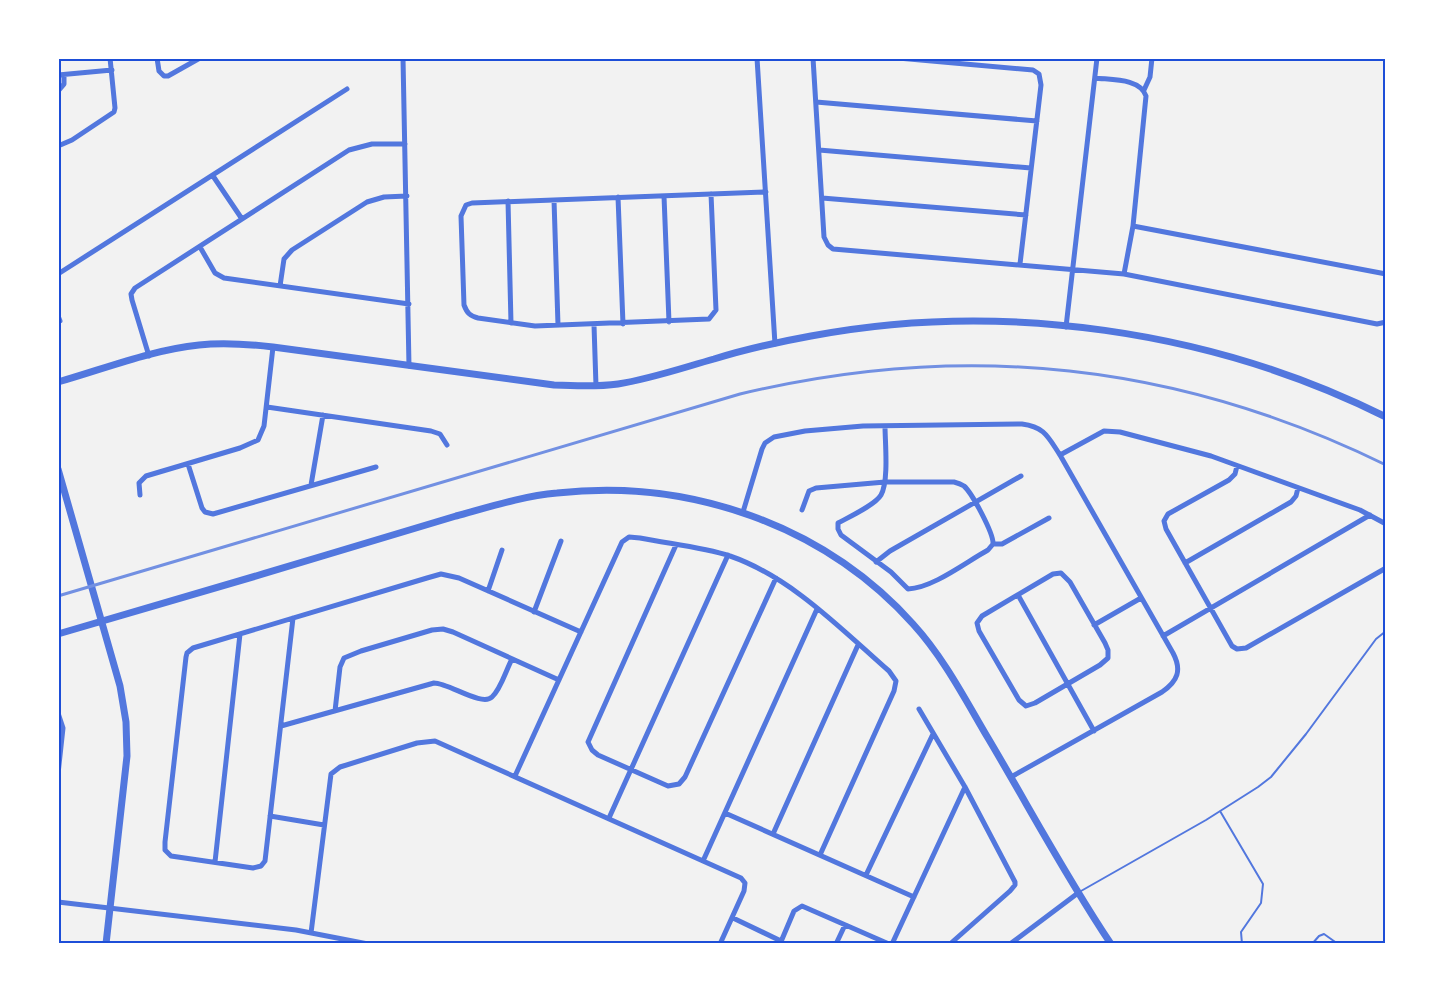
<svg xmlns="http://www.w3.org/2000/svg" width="1444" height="1002" viewBox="0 0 1444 1002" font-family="Poppins,sans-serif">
	<rect width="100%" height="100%" fill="#f2f2f2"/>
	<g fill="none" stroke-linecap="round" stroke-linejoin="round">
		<path stroke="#5277de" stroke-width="2" d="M 1220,811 L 1263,884 L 1261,903 L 1241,932 L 1242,944
			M 1081,891 L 1206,820 L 1258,787 L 1271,777 L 1306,734 L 1376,639 L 1386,631
			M 1312,944 L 1319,936 L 1324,934 L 1338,944"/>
		<path stroke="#5277de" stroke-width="5" d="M 157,58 L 159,71 L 164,76 L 168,76 L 200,58
			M 403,58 L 409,366
			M 757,58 L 775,344
			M 813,58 L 824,237 L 828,245 L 833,249 L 1124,274 L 1377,324 L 1386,322
			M 898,58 L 1033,70 L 1039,74 L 1041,85 L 1020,264
			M 58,75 L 112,70
			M 1095,78 C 1111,80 1140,78 1146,96 L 1133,226 L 1124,274
			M 1144,90 L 1150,77 L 1152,58
			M 58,91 L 64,84 L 64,75
			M 816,102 L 1037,121
			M 58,146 L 72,140 L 114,112 L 115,108 L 110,58
			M 819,150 L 1031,168
			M 213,176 L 242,219
			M 711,194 L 716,310 L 709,319 L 535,326 L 478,318 C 470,316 467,313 464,305 L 461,216 L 466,205 L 472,203 C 570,199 668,196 766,192
			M 664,196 L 669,322
			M 618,197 L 623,324
			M 822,198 L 1026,215
			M 554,200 L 558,325
			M 508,201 L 511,323
			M 1133,226 L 1386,274
			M 200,247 L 215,273 L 224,278 L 409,304
			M 58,274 L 347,89
			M 280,286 L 284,259 L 292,250 L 367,202 L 384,197 L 407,196
			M 58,316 L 60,321
			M 594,325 L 596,386
			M 1066,327 L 1097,58
			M 149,356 L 132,300 L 131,294 L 135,288 L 349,150 L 372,144 L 405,144
			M 267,407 L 431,431 L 440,434 L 447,445
			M 885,426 C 885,442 889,481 881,495 C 875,505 849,517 838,523 L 838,529 L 841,535 L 891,572 L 908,589 C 933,588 966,562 988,550 L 993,544 L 1002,544 L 1049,518
			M 1060,455 L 1104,431 L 1120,432 L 1211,456 L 1360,510 L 1386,524
			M 188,464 L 202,508 L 205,512 L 213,514 L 376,467
			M 1237,466 L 1235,474 L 1229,480 L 1168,514 L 1164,521 L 1166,529 L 1232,646 L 1237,649 L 1246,648 L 1386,568
			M 311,485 L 323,415
			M 140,495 L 139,483 L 146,476 L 240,448 L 258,440 L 264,426 L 273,347
			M 802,510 L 809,491 L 816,488 L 885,482 L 954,482 C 958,483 961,484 964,486 C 972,493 994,534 993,544
			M 743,512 L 762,449 L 765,443 L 774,437 L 805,431 L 863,426 L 1022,424 C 1045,427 1048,437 1060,455 L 1173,653 C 1182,670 1178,681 1162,692 L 1011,777
			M 676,545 L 588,742 L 592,750 L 598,755 L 668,786 L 679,784 L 685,777 L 776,578
			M 876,562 L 890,551 L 1021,476
			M 1185,563 L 1291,502 L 1296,496 L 1298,488
			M 1061,573 L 1070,582 L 1105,643 L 1108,650 L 1108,658 L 1100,665 L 1035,703 L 1026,706 L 1019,700 L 979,631 L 977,623 L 982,616 L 1053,574 Z
			M 488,591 L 502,550
			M 1018,595 L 1094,731
			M 534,612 L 561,541
			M 293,618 L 265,861 L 261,866 L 253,868 L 171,856 L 165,850 L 165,842 L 186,657 L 187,653 L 193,648 C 271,624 349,601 427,578 L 441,574 L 459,578 L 581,632
			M 1094,625 L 1141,598
			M 1163,636 L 1370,515
			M 919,709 L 965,787 L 1015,882 L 1015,885 L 1010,891 L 950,944
			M 335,711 L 340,667 L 344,658 L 361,651 L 432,630 L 443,629 L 453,632 L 559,680
			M 58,713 L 63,728 L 58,774
			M 281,726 L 434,683 C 449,683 482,707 492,697 C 501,689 506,670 512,659
			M 515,776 L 622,542 L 629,537 L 640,538 C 670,544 702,547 730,556 C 791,577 841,629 889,671 L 896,681 L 894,691 L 820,855
			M 725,813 L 914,897
			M 270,816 L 324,825
			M 609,818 L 728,555
			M 773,834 L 858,645
			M 703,861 L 817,609
			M 215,862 L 240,634
			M 866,875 L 933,734
			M 58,902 L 296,930 L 368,944
			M 733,918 L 781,941
			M 311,933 L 331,774 L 340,767 L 417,743 L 435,741 L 741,878 L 745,883 L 744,891 L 720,944
			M 780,944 L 794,911 L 802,906 L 889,944
			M 836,944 L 845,925
			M 892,944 L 965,787
			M 1010,944 L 1078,893"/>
		<path stroke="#5277de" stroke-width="7" d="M 58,382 C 104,369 151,350 199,345 C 224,342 248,344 273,347 L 554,385 C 575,386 597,387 618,384 C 650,379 682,368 714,359 C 746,349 778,342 811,336 C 1002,300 1212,330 1386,417
			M 58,469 L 120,686 L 126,722 L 127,756 L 106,944
			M 58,634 C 148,608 237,582 326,555 C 369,542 412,529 456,516 C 489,507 523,496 557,493 C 689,478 824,525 913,624 C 944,658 965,699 988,738 C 1029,807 1066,877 1111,944"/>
		<path stroke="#7290e2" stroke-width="3" d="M 58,596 L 740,394 C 965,340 1178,363 1386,465"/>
	</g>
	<rect width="1444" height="1002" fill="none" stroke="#ffffff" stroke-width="120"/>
	<rect x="60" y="60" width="1324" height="882" fill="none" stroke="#1d4ed8" stroke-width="2"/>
</svg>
